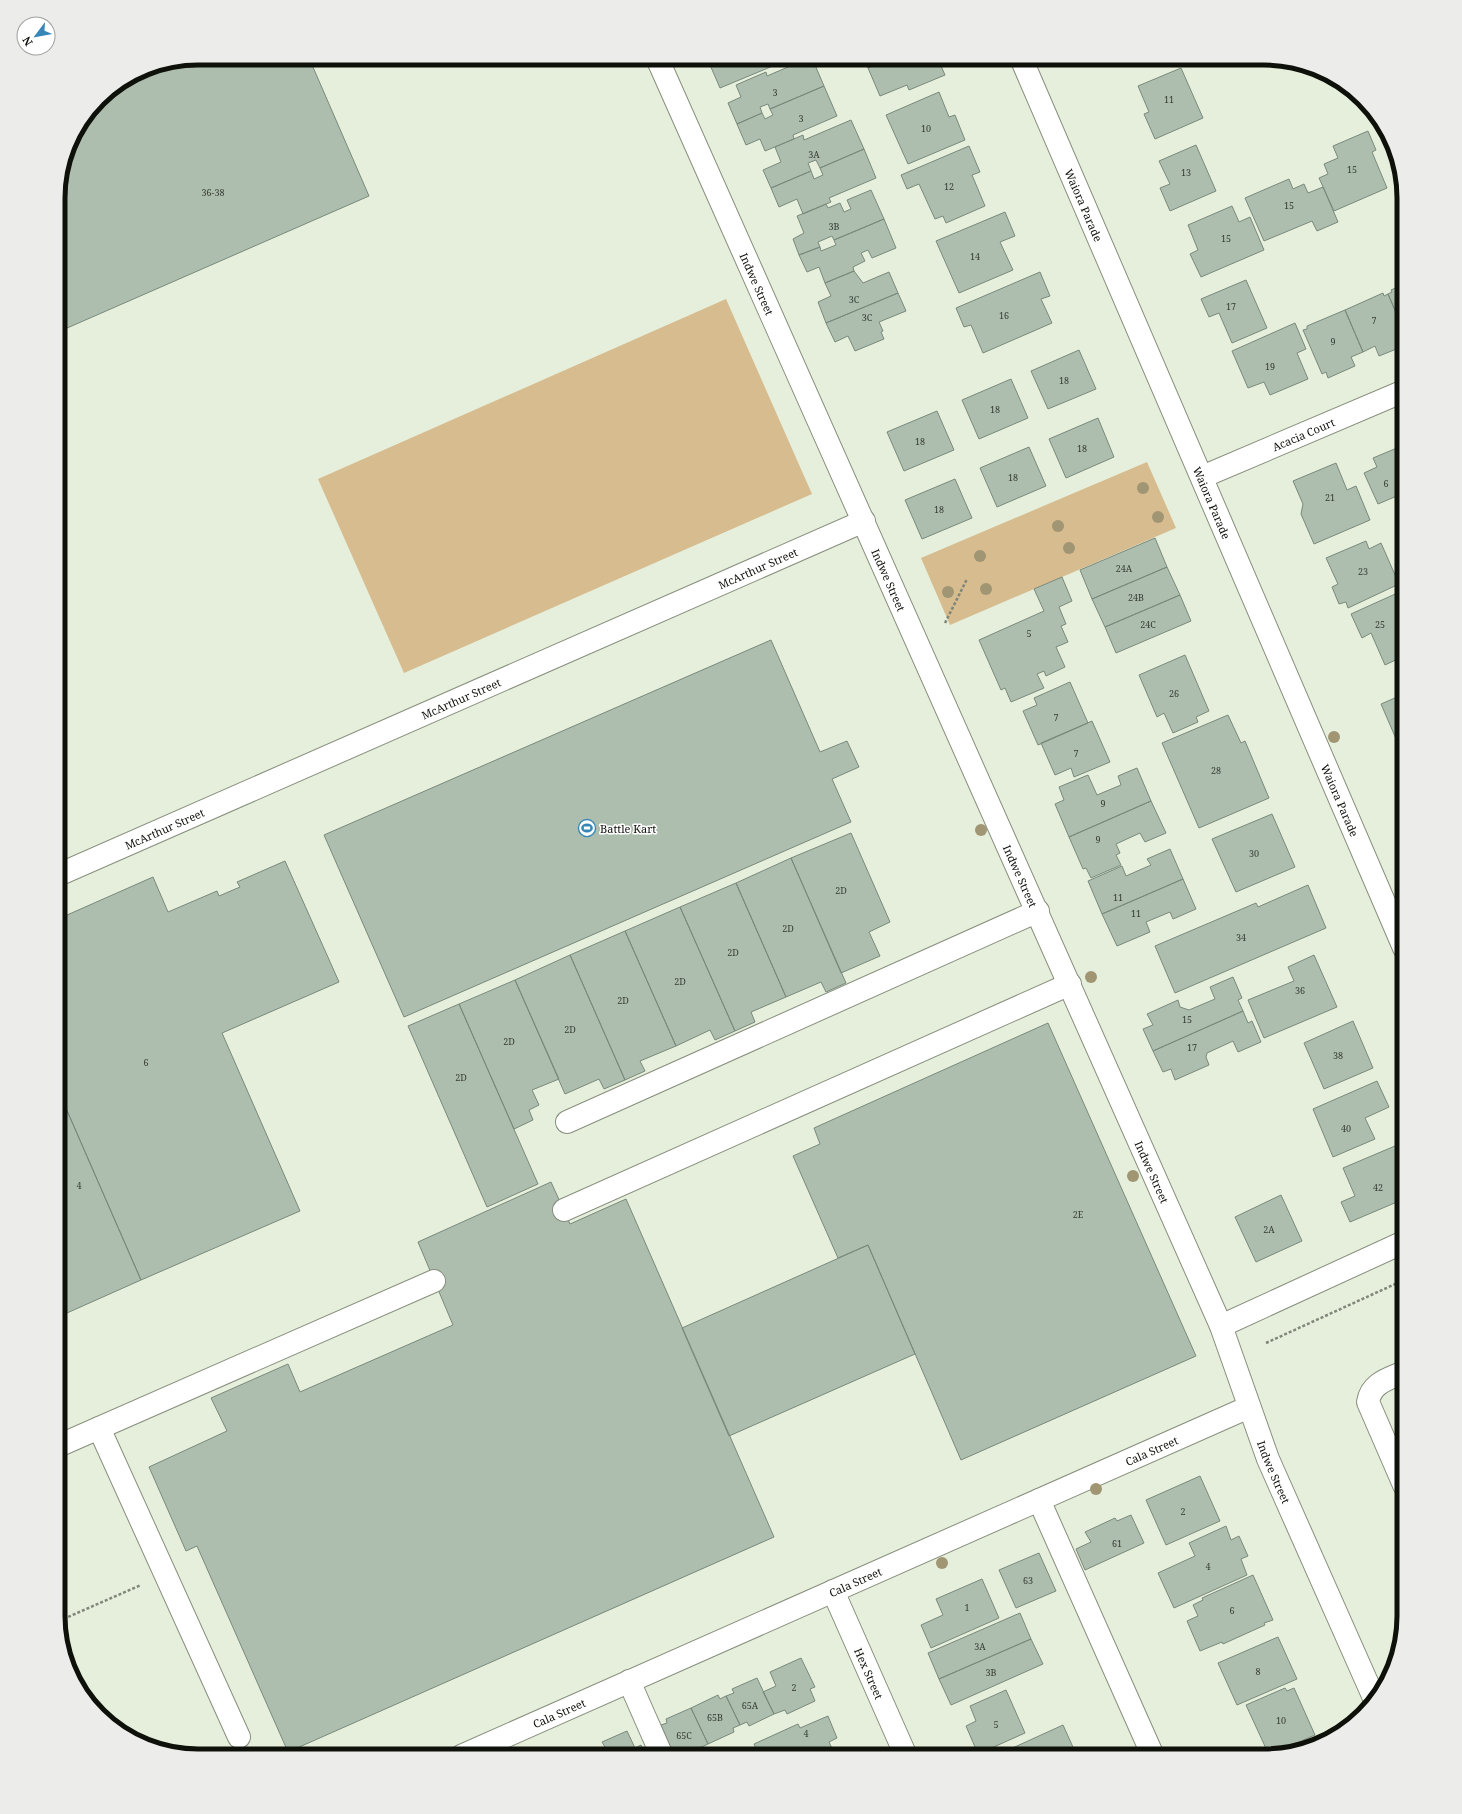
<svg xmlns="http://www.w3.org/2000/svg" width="1462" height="1814" viewBox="0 0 1462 1814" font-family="'Noto Serif',serif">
	<rect width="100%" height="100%" fill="#e6efdb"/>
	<path fill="#d6bc8f" d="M 726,299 L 812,494 L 404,673 L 318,479 Z
		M 1147,462 L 1176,528 L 950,625 L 921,558 Z"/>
	<path fill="#adbeaf" stroke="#79897b" d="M 198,58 L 309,58 L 369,196 L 58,332 L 58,189 L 72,136 L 106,93 L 145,69 Z
		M 707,58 L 778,58 L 780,63 L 720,88 Z
		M 809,58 L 812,58 L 824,86 L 770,109 L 768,104 L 760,107 L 762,113 L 737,124 L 728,103 L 741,97 L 736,85 L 766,72 L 767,76 Z
		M 863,58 L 890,58 L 868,68 Z
		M 890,58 L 940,58 L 938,59 L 945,75 L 909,90 L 907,85 L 880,96 L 868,68 Z
		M 1181,68 L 1203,118 L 1155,139 L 1144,114 L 1149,112 L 1138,86 Z
		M 824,86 L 837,116 L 793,135 L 794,139 L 765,151 L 760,139 L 746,145 L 737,124 L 762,113 L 765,119 L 773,115 L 770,109 Z
		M 939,92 L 949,117 L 955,115 L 965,140 L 908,164 L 886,115 Z
		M 851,120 L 864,149 L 820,168 L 816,160 L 808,163 L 811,171 L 771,188 L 763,170 L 781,162 L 775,147 L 803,135 L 804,140 Z
		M 1368,131 L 1376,150 L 1372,152 L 1387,188 L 1334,211 L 1319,178 L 1328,174 L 1324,164 L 1338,158 L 1333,146 Z
		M 1196,145 L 1216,191 L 1170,211 L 1160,188 L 1170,184 L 1159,161 Z
		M 969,146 L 980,172 L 972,175 L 985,206 L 946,223 L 943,216 L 935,219 L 919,184 L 907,189 L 901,175 Z
		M 864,149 L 876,178 L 829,198 L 831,202 L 803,214 L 797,199 L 779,207 L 771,188 L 811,171 L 814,179 L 823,175 L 820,168 Z
		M 1289,179 L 1293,189 L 1304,184 L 1308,193 L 1323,187 L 1338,222 L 1317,231 L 1312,221 L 1264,241 L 1245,198 Z
		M 871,190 L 884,219 L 834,240 L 832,236 L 818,242 L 820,247 L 799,255 L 793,239 L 804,233 L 797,216 L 826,204 L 828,208 L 840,203 L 844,212 L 851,209 L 847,200 Z
		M 1232,206 L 1239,222 L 1250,217 L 1264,250 L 1201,277 L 1190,254 L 1198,250 L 1188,225 Z
		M 1005,212 L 1015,236 L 1000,242 L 1013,270 L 959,293 L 936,241 Z
		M 884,219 L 896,248 L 872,258 L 868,250 L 861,253 L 865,261 L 853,267 L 854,271 L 825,283 L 819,267 L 807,272 L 799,255 L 820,247 L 821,251 L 836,245 L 834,240 Z
		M 854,271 L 863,283 L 889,272 L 898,293 L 826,323 L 818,302 L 831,296 L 825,283 Z
		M 1040,272 L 1050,296 L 1041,299 L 1052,323 L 983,353 L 971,325 L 964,327 L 956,308 Z
		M 1246,280 L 1267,328 L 1232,343 L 1219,313 L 1209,317 L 1201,299 Z
		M 1404,284 L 1404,331 L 1388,294 L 1392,292 L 1391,290 Z
		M 898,293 L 906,311 L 879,322 L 883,331 L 881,332 L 884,339 L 855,351 L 848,336 L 835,342 L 826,323 Z
		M 1383,293 L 1384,296 L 1388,294 L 1404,331 L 1404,346 L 1379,356 L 1375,346 L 1363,352 L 1345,310 Z
		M 1345,310 L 1363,352 L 1351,357 L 1355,366 L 1328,378 L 1326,372 L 1322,374 L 1303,330 L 1307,329 L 1307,326 Z
		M 1295,323 L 1306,349 L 1297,353 L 1308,379 L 1270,395 L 1264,382 L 1248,388 L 1232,351 Z
		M 1079,350 L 1096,389 L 1048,409 L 1031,371 Z
		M 1011,379 L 1028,418 L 979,439 L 962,400 Z
		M 937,411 L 954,450 L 904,471 L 887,432 Z
		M 1098,418 L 1114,457 L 1066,478 L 1049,439 Z
		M 1404,445 L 1404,493 L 1378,504 L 1364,473 L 1377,467 L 1373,458 Z
		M 1029,447 L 1046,486 L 997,507 L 980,468 Z
		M 1336,463 L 1347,490 L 1356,486 L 1370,520 L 1314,544 L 1301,514 L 1303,504 L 1293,481 Z
		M 955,479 L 972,518 L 922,539 L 905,500 Z
		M 1155,538 L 1167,567 L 1092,599 L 1080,570 Z
		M 1366,541 L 1369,549 L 1381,543 L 1399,584 L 1348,608 L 1346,602 L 1339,604 L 1332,587 L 1338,584 L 1326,558 Z
		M 1167,567 L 1180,595 L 1105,627 L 1092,599 Z
		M 1062,577 L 1072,601 L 1059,607 L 1066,624 L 1061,626 L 1068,642 L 1056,647 L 1065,667 L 1046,676 L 1044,671 L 1037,674 L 1044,688 L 1011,702 L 1005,688 L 1001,690 L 979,640 L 1044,611 L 1034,589 Z
		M 1404,590 L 1404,656 L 1385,665 L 1371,633 L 1362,638 L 1351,614 Z
		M 1180,595 L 1191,621 L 1116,653 L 1105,627 Z
		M 771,640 L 820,752 L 847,741 L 859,767 L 832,779 L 851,822 L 404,1017 L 324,835 Z
		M 1185,655 L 1209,711 L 1196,717 L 1198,722 L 1173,733 L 1164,713 L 1157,717 L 1139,675 Z
		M 1070,682 L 1088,723 L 1038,745 L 1023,711 L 1037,705 L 1034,698 Z
		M 1404,694 L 1404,738 L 1397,741 L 1381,704 Z
		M 1228,715 L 1241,743 L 1245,741 L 1269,798 L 1199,828 L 1162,743 Z
		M 1092,721 L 1110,762 L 1074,777 L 1071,768 L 1055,775 L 1041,743 Z
		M 1137,768 L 1151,801 L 1069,837 L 1055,804 L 1064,800 L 1059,787 L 1088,775 L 1097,795 L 1121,785 L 1118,776 Z
		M 1151,801 L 1166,833 L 1145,842 L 1140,833 L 1116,844 L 1120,853 L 1116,855 L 1121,865 L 1091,878 L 1086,868 L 1083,869 L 1069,837 Z
		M 1272,814 L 1295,867 L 1236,892 L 1212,839 Z
		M 851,833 L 890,922 L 869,932 L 880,956 L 841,973 L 791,858 Z
		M 1170,849 L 1183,879 L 1102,914 L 1088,881 L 1122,866 L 1126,876 L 1151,865 L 1147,859 Z
		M 791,858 L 846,983 L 826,992 L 821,982 L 786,997 L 736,883 Z
		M 285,861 L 339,982 L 222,1033 L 300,1211 L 141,1280 L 58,1090 L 58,919 L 153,877 L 168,912 L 217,891 L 219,896 L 240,887 L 237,882 Z
		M 1183,879 L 1196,909 L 1173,919 L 1170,912 L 1146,922 L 1150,932 L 1117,946 L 1102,914 Z
		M 736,883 L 786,997 L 751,1012 L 755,1022 L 735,1031 L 680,907 Z
		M 1308,885 L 1326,928 L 1175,993 L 1155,946 L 1256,903 L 1258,907 Z
		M 680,907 L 735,1031 L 715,1040 L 710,1030 L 676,1046 L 625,931 Z
		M 625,931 L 676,1046 L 640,1061 L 645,1071 L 625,1080 L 570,955 Z
		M 570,955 L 625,1080 L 604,1089 L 599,1079 L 565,1094 L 515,980 Z
		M 1314,955 L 1337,1007 L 1264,1038 L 1248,1000 L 1294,981 L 1288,967 Z
		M 1233,977 L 1242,998 L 1238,1000 L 1243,1011 L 1153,1051 L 1143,1029 L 1153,1025 L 1147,1014 L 1178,1000 L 1180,1007 L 1189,1010 L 1215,999 L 1210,987 Z
		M 515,980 L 559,1079 L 532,1090 L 539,1105 L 529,1110 L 533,1120 L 514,1129 L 459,1004 Z
		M 459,1004 L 538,1184 L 487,1207 L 408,1026 Z
		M 1243,1011 L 1248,1023 L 1252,1021 L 1261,1042 L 1238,1052 L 1233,1041 L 1207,1053 L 1206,1057 L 1209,1065 L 1175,1080 L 1171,1069 L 1163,1072 L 1153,1051 Z
		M 1353,1021 L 1373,1068 L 1324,1089 L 1304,1043 Z
		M 1048,1023 L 1196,1356 L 961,1460 L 868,1245 L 838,1258 L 793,1156 L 820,1144 L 814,1128 Z
		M 1377,1081 L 1389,1107 L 1365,1118 L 1375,1139 L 1333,1157 L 1313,1109 Z
		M 58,1090 L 141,1280 L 58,1317 Z
		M 1402,1143 L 1404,1147 L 1404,1170 L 1401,1171 L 1404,1179 L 1404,1199 L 1350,1222 L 1341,1202 L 1355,1196 L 1343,1168 Z
		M 551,1182 L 570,1224 L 626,1199 L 774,1537 L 288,1752 L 197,1546 L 186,1551 L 149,1467 L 227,1431 L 211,1398 L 288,1364 L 300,1392 L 453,1325 L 418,1242 Z
		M 1281,1195 L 1302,1241 L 1256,1262 L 1235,1217 Z
		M 868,1245 L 915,1354 L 729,1436 L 682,1328 Z
		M 1200,1476 L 1220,1521 L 1166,1545 L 1146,1500 Z
		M 1131,1515 L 1144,1543 L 1085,1570 L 1076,1549 L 1091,1542 L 1085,1532 L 1115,1518 L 1117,1521 Z
		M 1226,1526 L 1231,1540 L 1239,1536 L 1248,1556 L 1241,1559 L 1247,1575 L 1174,1608 L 1158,1573 L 1195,1556 L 1189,1543 Z
		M 1039,1553 L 1056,1591 L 1016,1608 L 999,1570 Z
		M 1253,1575 L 1273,1620 L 1264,1623 L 1265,1625 L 1223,1644 L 1222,1642 L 1200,1651 L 1187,1621 L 1198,1616 L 1193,1605 L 1203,1600 L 1202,1598 Z
		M 982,1579 L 999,1618 L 931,1648 L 921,1625 L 943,1615 L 936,1599 Z
		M 1020,1613 L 1031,1639 L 939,1679 L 928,1653 Z
		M 1278,1637 L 1297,1679 L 1237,1705 L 1218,1663 Z
		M 1031,1639 L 1043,1664 L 951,1705 L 939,1679 Z
		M 801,1658 L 815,1687 L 810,1689 L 815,1701 L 787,1714 L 785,1710 L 774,1714 L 763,1692 L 776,1686 L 770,1672 Z
		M 757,1678 L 774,1714 L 749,1726 L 747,1722 L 740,1725 L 726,1696 L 734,1693 L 732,1689 Z
		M 1285,1688 L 1287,1691 L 1294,1688 L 1315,1735 L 1269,1755 L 1246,1705 Z
		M 1006,1690 L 1025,1733 L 978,1754 L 966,1726 L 976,1721 L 970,1706 Z
		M 718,1695 L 720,1699 L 726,1696 L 740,1725 L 733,1728 L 734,1732 L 708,1744 L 691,1708 Z
		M 691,1708 L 708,1744 L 682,1756 L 680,1752 L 674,1755 L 661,1725 L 667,1723 L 666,1719 Z
		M 828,1716 L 837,1738 L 829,1742 L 835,1755 L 759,1756 L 754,1744 L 798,1724 L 800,1728 Z
		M 1063,1725 L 1077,1756 L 995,1756 Z
		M 627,1731 L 635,1748 L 641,1745 L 646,1756 L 594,1756 L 592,1752 L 605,1747 L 602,1742 Z"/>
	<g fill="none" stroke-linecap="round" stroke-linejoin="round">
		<g stroke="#878f7d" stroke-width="24">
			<g id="minor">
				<path id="s1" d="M 657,58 L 1221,1326 L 1268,1459 L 1374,1698"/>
				<path id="s2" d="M 1021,58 L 1404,948"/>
				<path id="s3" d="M 1202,477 L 1404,391"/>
				<path id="s4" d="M 58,875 L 864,521"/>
				<path d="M 567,1122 L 1038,911"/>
				<path d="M 564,1210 L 1070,984"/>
				<path d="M 1221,1326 L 1404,1242"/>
				<path d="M 99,1428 L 239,1737"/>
				<path d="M 58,1446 L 434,1281"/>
				<path d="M 1404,1485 L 1368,1402 C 1371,1383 1388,1379 1404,1372"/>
				<path d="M 1039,1500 L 1153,1756"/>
				<path id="s5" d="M 833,1591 L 906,1756"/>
				<path d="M 629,1681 L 662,1756"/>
				<path id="s6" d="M 461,1756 L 1249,1407"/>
			</g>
		</g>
		<path stroke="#808679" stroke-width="2.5" stroke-dasharray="3 2" stroke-linecap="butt" d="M 945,623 L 967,579
			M 1266,1343 L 1404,1280
			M 59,1621 L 141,1585"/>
		<use href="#minor" stroke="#fff" stroke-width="22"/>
	</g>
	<g fill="#a09673">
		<circle cx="1143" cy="488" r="6"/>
		<circle cx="1158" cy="517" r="6"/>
		<circle cx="1058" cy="526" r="6"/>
		<circle cx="1069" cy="548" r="6"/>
		<circle cx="980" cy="556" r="6"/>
		<circle cx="986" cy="589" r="6"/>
		<circle cx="948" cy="592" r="6"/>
		<circle cx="1334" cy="737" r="6"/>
		<circle cx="981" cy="830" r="6"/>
		<circle cx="1091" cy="977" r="6"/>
		<circle cx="1133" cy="1176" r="6"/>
		<circle cx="1096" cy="1489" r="6"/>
		<circle cx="942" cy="1563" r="6"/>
	</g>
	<defs>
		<g id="stadium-ring" transform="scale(0.9)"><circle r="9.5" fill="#fff" stroke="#3786b8" stroke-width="1.5"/><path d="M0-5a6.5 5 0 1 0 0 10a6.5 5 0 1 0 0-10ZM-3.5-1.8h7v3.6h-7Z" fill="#3786b8"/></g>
	</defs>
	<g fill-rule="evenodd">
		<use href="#stadium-ring" x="587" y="828"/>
	</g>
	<g text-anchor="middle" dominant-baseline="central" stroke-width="3" stroke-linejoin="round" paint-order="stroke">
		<g font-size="9" fill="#363c33">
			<text x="775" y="92">3</text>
			<text x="1169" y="99">11</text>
			<text x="801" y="118">3</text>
			<text x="926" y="128">10</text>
			<text x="814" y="154">3A</text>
			<text x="1352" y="169">15</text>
			<text x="1186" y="172">13</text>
			<text x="949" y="186">12</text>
			<text x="213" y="192">36-38</text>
			<text x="1289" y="205">15</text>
			<text x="834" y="226">3B</text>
			<text x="1226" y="238">15</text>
			<text x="975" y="256">14</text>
			<text x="854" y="299">3C</text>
			<text x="1231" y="306">17</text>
			<text x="1004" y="315">16</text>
			<text x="867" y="317">3C</text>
			<text x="1374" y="320">7</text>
			<text x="1333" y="341">9</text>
			<text x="1270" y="366">19</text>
			<text x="1064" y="380">18</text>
			<text x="995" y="409">18</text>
			<text x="920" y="441">18</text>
			<text x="1082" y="448">18</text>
			<text x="1013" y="477">18</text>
			<text x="1386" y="483">6</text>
			<text x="1330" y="497">21</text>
			<text x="939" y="509">18</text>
			<text x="1124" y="568">24A</text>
			<text x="1363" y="571">23</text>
			<text x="1136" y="597">24B</text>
			<text x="1148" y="624">24C</text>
			<text x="1380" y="624">25</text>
			<text x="1029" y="633">5</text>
			<text x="1174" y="693">26</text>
			<text x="1056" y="717">7</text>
			<text x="1076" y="753">7</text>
			<text x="1216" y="770">28</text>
			<text x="1103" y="803">9</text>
			<text x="1098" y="839">9</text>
			<text x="1254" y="853">30</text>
			<text x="841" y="890">2D</text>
			<text x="1118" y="897">11</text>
			<text x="1136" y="913">11</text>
			<text x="788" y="928">2D</text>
			<text x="1241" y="937">34</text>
			<text x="733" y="952">2D</text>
			<text x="680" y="981">2D</text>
			<text x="1300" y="990">36</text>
			<text x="623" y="1000">2D</text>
			<text x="1187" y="1019">15</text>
			<text x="570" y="1029">2D</text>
			<text x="509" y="1041">2D</text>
			<text x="1192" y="1047">17</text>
			<text x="1338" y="1055">38</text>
			<text x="146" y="1062">6</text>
			<text x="461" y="1077">2D</text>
			<text x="1346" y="1128">40</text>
			<text x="79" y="1185">4</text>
			<text x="1378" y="1187">42</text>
			<text x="1078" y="1214">2E</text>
			<text x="1269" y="1229">2A</text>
			<text x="1183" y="1511">2</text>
			<text x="1117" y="1543">61</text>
			<text x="1208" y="1566">4</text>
			<text x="1028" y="1580">63</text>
			<text x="967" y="1607">1</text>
			<text x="1232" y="1610">6</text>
			<text x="980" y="1646">3A</text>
			<text x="1258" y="1671">8</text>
			<text x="991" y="1672">3B</text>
			<text x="794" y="1687">2</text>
			<text x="750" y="1705">65A</text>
			<text x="715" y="1717">65B</text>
			<text x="1281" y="1720">10</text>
			<text x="996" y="1724">5</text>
			<text x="806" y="1733">4</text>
			<text x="684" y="1735">65C</text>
		</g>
		<g font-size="11" fill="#0e100a" stroke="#fff">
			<text stroke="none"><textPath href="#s2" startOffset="160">Waiora Parade</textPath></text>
			<text stroke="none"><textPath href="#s1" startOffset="247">Indwe Street</textPath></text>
			<text stroke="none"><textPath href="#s3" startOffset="110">Acacia Court</textPath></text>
			<text stroke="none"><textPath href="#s2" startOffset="484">Waiora Parade</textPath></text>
			<text stroke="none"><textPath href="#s4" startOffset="764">McArthur Street</textPath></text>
			<text stroke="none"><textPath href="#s1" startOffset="571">Indwe Street</textPath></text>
			<text stroke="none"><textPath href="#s4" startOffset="440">McArthur Street</textPath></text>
			<text stroke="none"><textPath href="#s2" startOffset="808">Waiora Parade</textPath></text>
			<text stroke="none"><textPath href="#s4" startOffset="116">McArthur Street</textPath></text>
			<text stroke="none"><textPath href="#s1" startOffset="895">Indwe Street</textPath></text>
			<text stroke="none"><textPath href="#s1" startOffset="1219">Indwe Street</textPath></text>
			<text stroke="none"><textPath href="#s6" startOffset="755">Cala Street</textPath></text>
			<text stroke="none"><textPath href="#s1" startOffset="1543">Indwe Street</textPath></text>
			<text stroke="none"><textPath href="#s6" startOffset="431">Cala Street</textPath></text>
			<text stroke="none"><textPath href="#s5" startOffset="90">Hex Street</textPath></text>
			<text stroke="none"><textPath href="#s6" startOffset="107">Cala Street</textPath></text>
		</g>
		<g font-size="11" fill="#0e100a" stroke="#fff" text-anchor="start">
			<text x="600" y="828">Battle Kart</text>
		</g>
	</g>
	<path d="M0 0H1462V1814H0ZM198 65H1264A133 133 0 0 1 1397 198V1616A133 133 0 0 1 1264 1749H198A133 133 0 0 1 65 1616V198A133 133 0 0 1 198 65Z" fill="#ececeb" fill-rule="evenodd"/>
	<path fill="none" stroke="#0e100a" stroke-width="5" d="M198 65H1264A133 133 0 0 1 1397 198V1616A133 133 0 0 1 1264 1749H198A133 133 0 0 1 65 1616V198A133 133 0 0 1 198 65Z"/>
	<g transform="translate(36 36) rotate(238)"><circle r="19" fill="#ffffff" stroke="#9f9f9d"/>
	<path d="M0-3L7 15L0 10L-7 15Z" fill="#3786b8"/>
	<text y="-6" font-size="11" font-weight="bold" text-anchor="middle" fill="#0e100a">N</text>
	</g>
</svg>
